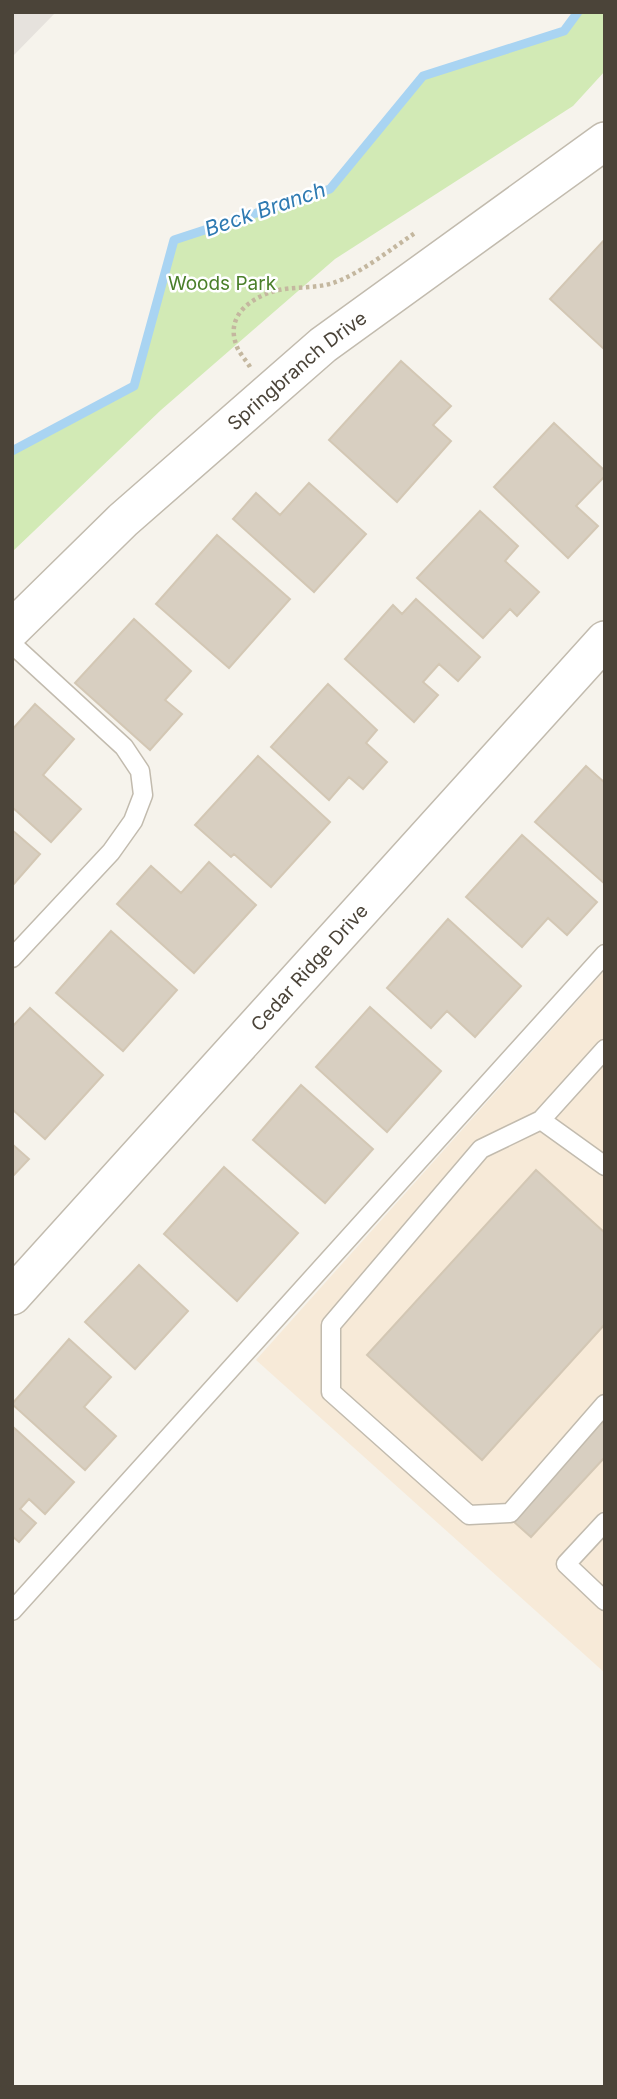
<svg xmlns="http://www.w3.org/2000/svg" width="617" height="2099" viewBox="0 0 617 2099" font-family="Inter,sans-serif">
	<rect width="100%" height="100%" fill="#f6f3ec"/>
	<path fill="#f7ead8" d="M 605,970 L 605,1673 L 256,1360 Z"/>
	<path fill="#e6e2dd" d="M 12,12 L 56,12 L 12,57 Z"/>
	<path fill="#d2eab5" d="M 578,12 L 605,12 L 605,71 L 573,106 L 335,259 L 161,410 L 12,552 L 12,451 L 134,386 L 174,240 L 330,189 L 423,76 L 564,31 Z"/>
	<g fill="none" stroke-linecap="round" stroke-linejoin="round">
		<path stroke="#a9d4f2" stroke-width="9" d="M 12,451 L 134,386 L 174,240 L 330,189 L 423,76 L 564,31 L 578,12"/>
	</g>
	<path fill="#d8cfc1" stroke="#d3c7b4" stroke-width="2" d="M 605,239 L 605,350 L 550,299 Z
		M 401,361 L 451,406 L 433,425 L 451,441 L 397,502 L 329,440 Z
		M 554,423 L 605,471 L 605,476 L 576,506 L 598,526 L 568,558 L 494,487 Z
		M 309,483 L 366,534 L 314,592 L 233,519 L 256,493 L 280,515 Z
		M 480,511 L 518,546 L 505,561 L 539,592 L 517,616 L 510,609 L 483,638 L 417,578 Z
		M 217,535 L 290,599 L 229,668 L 156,604 Z
		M 416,599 L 480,657 L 458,681 L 439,664 L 423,682 L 438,695 L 414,722 L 345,659 L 393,605 L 402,614 Z
		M 134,619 L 191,671 L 165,700 L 182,714 L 150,750 L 75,683 Z
		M 328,684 L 377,730 L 366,743 L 387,762 L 363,789 L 349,777 L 329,800 L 271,747 Z
		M 35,704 L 74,739 L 43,775 L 81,809 L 51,842 L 12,807 L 12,730 Z
		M 258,756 L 330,822 L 271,887 L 234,854 L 231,857 L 195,825 Z
		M 586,766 L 605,783 L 605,884 L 535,822 Z
		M 12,830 L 40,854 L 12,886 Z
		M 522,835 L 597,902 L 567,935 L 548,918 L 522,947 L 466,897 Z
		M 209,862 L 256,905 L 194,973 L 117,904 L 151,866 L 181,893 Z
		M 448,919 L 521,986 L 475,1037 L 447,1011 L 431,1028 L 387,988 Z
		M 111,931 L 177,990 L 123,1051 L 56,993 Z
		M 370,1007 L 441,1071 L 387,1132 L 316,1067 Z
		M 30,1008 L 103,1075 L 45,1139 L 12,1109 L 12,1027 Z
		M 301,1085 L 373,1149 L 325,1203 L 253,1140 Z
		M 12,1144 L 29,1159 L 12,1177 Z
		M 224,1167 L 298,1233 L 237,1301 L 164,1234 Z
		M 536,1170 L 605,1233 L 605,1324 L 482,1460 L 367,1355 Z
		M 139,1265 L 188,1311 L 135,1369 L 85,1322 Z
		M 69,1339 L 111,1377 L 84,1407 L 116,1436 L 85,1470 L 12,1404 Z
		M 605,1419 L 605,1457 L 531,1537 L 513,1521 Z
		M 12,1426 L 74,1482 L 45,1514 L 29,1499 L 20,1509 L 36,1523 L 19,1542 L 12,1536 Z"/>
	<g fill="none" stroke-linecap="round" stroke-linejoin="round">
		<g stroke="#c2bbae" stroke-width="21">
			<path id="lane" d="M 12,644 L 124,747 L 140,771 L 143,795 L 133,821 L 111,852 L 12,958
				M 541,1120 L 605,1049
				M 605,1166 L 541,1120 L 481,1149 L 331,1325 L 331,1392 L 469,1515 L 510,1513 L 605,1404
				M 605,1522 L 566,1564 L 605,1601
				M 12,1611 L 605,954"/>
		</g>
		<g stroke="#c2bbae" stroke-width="40">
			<g id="street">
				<path id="s1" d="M 12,629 L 123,520 L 323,345 L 605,141"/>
				<path id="s2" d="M 12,1296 L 605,640"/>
			</g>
		</g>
		<path stroke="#c4b79f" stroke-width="4.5" stroke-dasharray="3.5 3.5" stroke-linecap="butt" d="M 250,367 C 246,360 238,352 236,344 C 226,316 250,298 275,291 C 293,286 314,289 333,283 C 360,274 391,249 415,233"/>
		<use href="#lane" stroke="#fff" stroke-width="18"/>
		<use href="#street" stroke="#fff" stroke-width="37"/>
	</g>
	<g text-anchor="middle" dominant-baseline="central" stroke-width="5" stroke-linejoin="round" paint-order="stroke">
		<g font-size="19" fill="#4a7f2a" stroke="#fff">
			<text x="222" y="283">Woods Park</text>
		</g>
		<g font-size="19" fill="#4b4439" stroke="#fff">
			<text stroke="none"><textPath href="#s1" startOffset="385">Springbranch Drive</textPath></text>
			<text stroke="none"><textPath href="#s2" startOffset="443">Cedar Ridge Drive</textPath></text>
		</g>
		<g font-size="21" font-style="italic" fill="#2e7ab2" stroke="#fff">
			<text transform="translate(265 209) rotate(-19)">Beck Branch</text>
		</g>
	</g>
	<rect width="617" height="2099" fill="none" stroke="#4b4439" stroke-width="28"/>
</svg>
